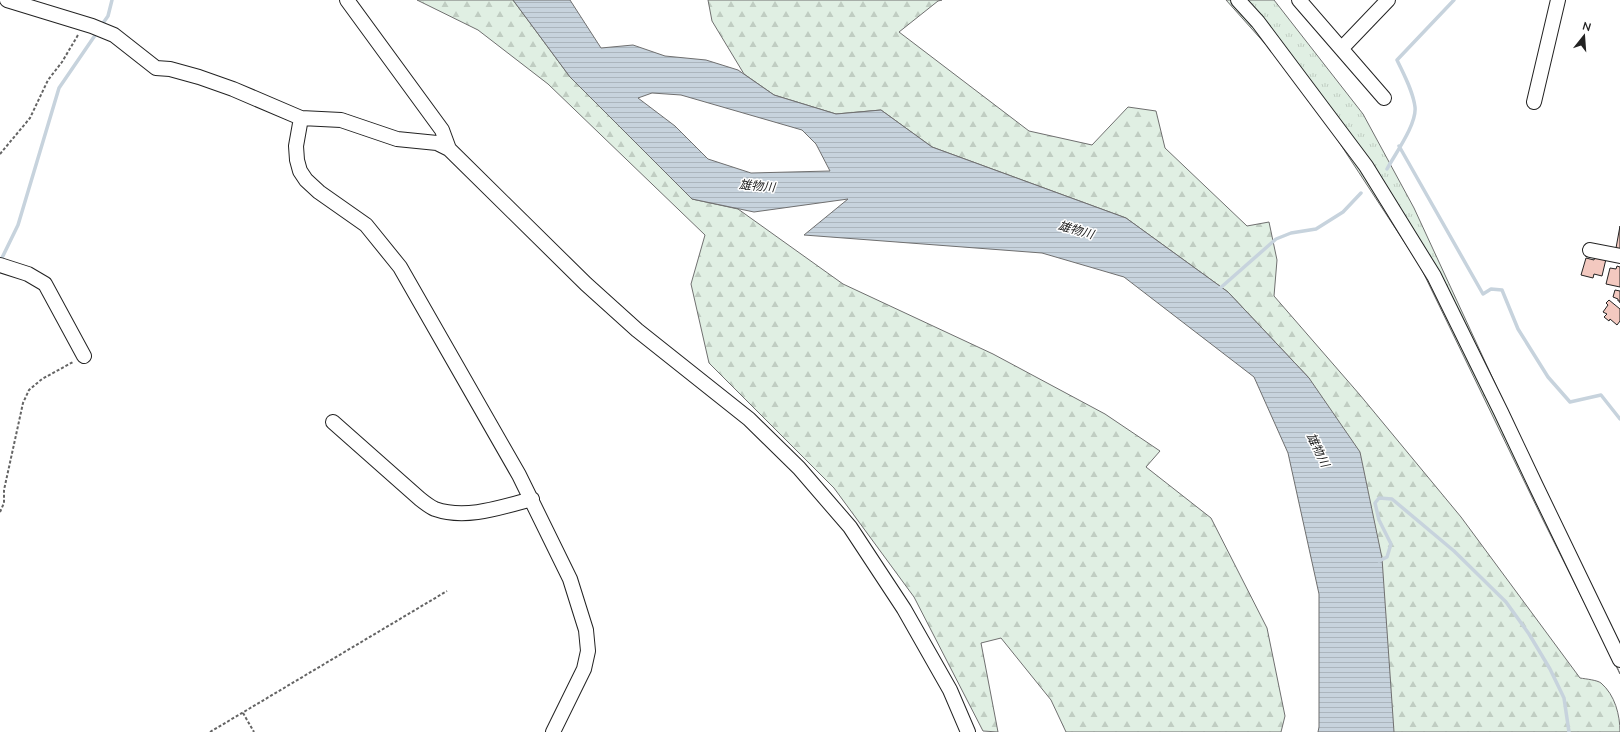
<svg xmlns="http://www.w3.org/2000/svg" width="1620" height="732" viewBox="0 0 1620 732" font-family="'Nunito Sans','Noto Sans JP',sans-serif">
	<defs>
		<pattern id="grass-tufts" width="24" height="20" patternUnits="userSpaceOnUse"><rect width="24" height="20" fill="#e0efe3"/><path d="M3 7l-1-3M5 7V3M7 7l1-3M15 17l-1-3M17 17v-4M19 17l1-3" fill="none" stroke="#c0cdc2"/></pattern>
		<pattern id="forest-firs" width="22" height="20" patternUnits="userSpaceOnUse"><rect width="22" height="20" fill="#e0efe3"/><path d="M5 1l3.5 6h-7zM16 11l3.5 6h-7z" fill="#c0cdc2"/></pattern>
		<pattern id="water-rules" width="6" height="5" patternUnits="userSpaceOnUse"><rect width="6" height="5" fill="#c7d3dd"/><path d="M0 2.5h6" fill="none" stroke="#abb5bd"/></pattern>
	</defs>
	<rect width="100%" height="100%" fill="#fff"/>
	<path fill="url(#grass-tufts)" stroke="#6f6f6f" d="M 1226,0 L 1274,0 L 1363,114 L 1414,208 L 1556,515 L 1620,674 L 1543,520 L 1420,266 L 1301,84 Z"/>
	<path fill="url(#forest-firs)" stroke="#6f6f6f" d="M 417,0 L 513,0 L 570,77 L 692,199 L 738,209 L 843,284 L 993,354 L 1105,414 L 1160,451 L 1146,467 L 1211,518 L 1267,628 L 1285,716 L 1281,732 L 1066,732 L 1051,700 L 1001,638 L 981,643 L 998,732 L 983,731 L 914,597 L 834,488 L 709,363 L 691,284 L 705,235 L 548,84 L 478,30 Z
		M 708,0 L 942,0 L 938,1 L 899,32 L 1029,131 L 1092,145 L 1128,107 L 1156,111 L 1165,148 L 1247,226 L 1269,222 L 1277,260 L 1274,296 L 1360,395 L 1461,517 L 1580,678 C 1586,679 1597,680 1601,683 C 1615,695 1620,715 1620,732 L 1393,732 L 1309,378 L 1228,292 L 1126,218 L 932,147 L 881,110 L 836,114 L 774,95 L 744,74 L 712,21 Z"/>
	<path fill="url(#water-rules)" stroke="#6f6f6f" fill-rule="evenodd" d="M 513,0 L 570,0 L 601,48 L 633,45 L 665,56 L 706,60 L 738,70 L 774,95 L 836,114 L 881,110 L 932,147 L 1126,218 L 1228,292 L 1309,378 L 1360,452 L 1382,558 L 1394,732 L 1318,732 L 1319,727 L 1319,594 L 1288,453 L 1254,377 L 1124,277 L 1042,253 L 804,235 L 848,199 L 754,212 L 692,199 L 570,77 ZM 652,93 L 681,95 L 802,130 L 816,144 L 830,171 L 751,173 L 708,159 L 675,126 L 638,98 Z"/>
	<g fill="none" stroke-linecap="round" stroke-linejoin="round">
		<path stroke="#c7d3dd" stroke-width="3.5" d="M 101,26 L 108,16 L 112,0
			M 1399,146 L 1483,294 L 1491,289 L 1502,290 L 1518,329 L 1548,377 L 1570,402 L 1601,395 L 1620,419
			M 1387,169 C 1395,154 1417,124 1415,107 C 1413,91 1404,75 1397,60 L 1454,0
			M 0,262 L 18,225 L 59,88 L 98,31
			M 1218,290 L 1276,239 L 1291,233 L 1316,229 L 1343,212 L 1361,193
			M 1379,561 L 1387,557 L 1391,544 L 1379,520 L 1375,503 L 1379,498 L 1392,499 L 1454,551 L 1506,602 L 1529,634 L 1550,669 L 1564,698 L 1569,732"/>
	</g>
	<path fill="#f3c9c0" stroke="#222" d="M 1620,226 L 1620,249 L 1616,248 Z
		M 1595,256 L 1606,259 L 1602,276 L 1594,274 L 1593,278 L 1581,275 L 1586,258 L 1594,260 Z
		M 1617,266 L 1620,267 L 1620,287 L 1606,284 L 1610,268 L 1616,269 Z
		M 1615,290 L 1620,291 L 1620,303 L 1620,301 L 1618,301 L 1618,299 L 1613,297 Z
		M 1609,300 L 1620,309 L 1620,321 L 1617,325 L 1610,319 L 1609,321 L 1604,317 L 1607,314 L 1603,312 L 1608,305 L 1606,303 Z"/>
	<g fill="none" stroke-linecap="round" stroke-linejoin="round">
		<g stroke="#222" stroke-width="16">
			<path id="minor" d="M 7,0 L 92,26 L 114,35 L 156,68 L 170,69 L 199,77 L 233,89 L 301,118 L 341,120 L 397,139 L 437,143 L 449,149 L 586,284 L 637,330 L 749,419 L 799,468 L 850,527 L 904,609 L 950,690 L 968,732
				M 347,0 L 442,130 L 449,149
				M 1238,0 L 1258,22 L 1366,166 L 1434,276 L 1501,412 L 1536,486 L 1620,660
				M 1299,0 L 1384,98
				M 1342,48 L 1388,0
				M 1534,102 L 1558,0
				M 301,118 L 296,146 L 297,160 L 300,171 L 306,180 L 319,192 L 366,225 L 400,267 L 519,475 L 570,579 L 586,630 L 588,651 L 584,669 L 553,732
				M 1590,250 L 1620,256
				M 0,265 L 28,274 L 45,284 L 84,356
				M 333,422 L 420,499 C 425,503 430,507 435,509 C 466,520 502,507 532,499"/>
		</g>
		<path stroke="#646464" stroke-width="2" stroke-dasharray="3 2" stroke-linecap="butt" d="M 0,154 L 30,118 L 48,80 L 62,62 L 78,35
			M 0,512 L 4,503 L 4,490 L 23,403 L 29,390 L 42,379 L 73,362
			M 243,713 L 254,732
			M 210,732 L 447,591"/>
		<use href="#minor" stroke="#fff" stroke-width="14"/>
	</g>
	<g text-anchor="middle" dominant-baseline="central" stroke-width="3" stroke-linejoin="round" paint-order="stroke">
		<g font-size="12" font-style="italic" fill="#222" stroke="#fff">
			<text transform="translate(757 186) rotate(5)">雄物川</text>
			<text transform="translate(1076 230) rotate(16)">雄物川</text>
			<text transform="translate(1318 450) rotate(64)">雄物川</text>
		</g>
	</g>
	<g transform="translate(1584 36) rotate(17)" stroke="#ffffff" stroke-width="3" paint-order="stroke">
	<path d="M0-3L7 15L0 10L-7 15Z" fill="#222222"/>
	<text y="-6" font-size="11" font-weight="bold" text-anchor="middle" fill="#222222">N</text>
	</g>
</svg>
